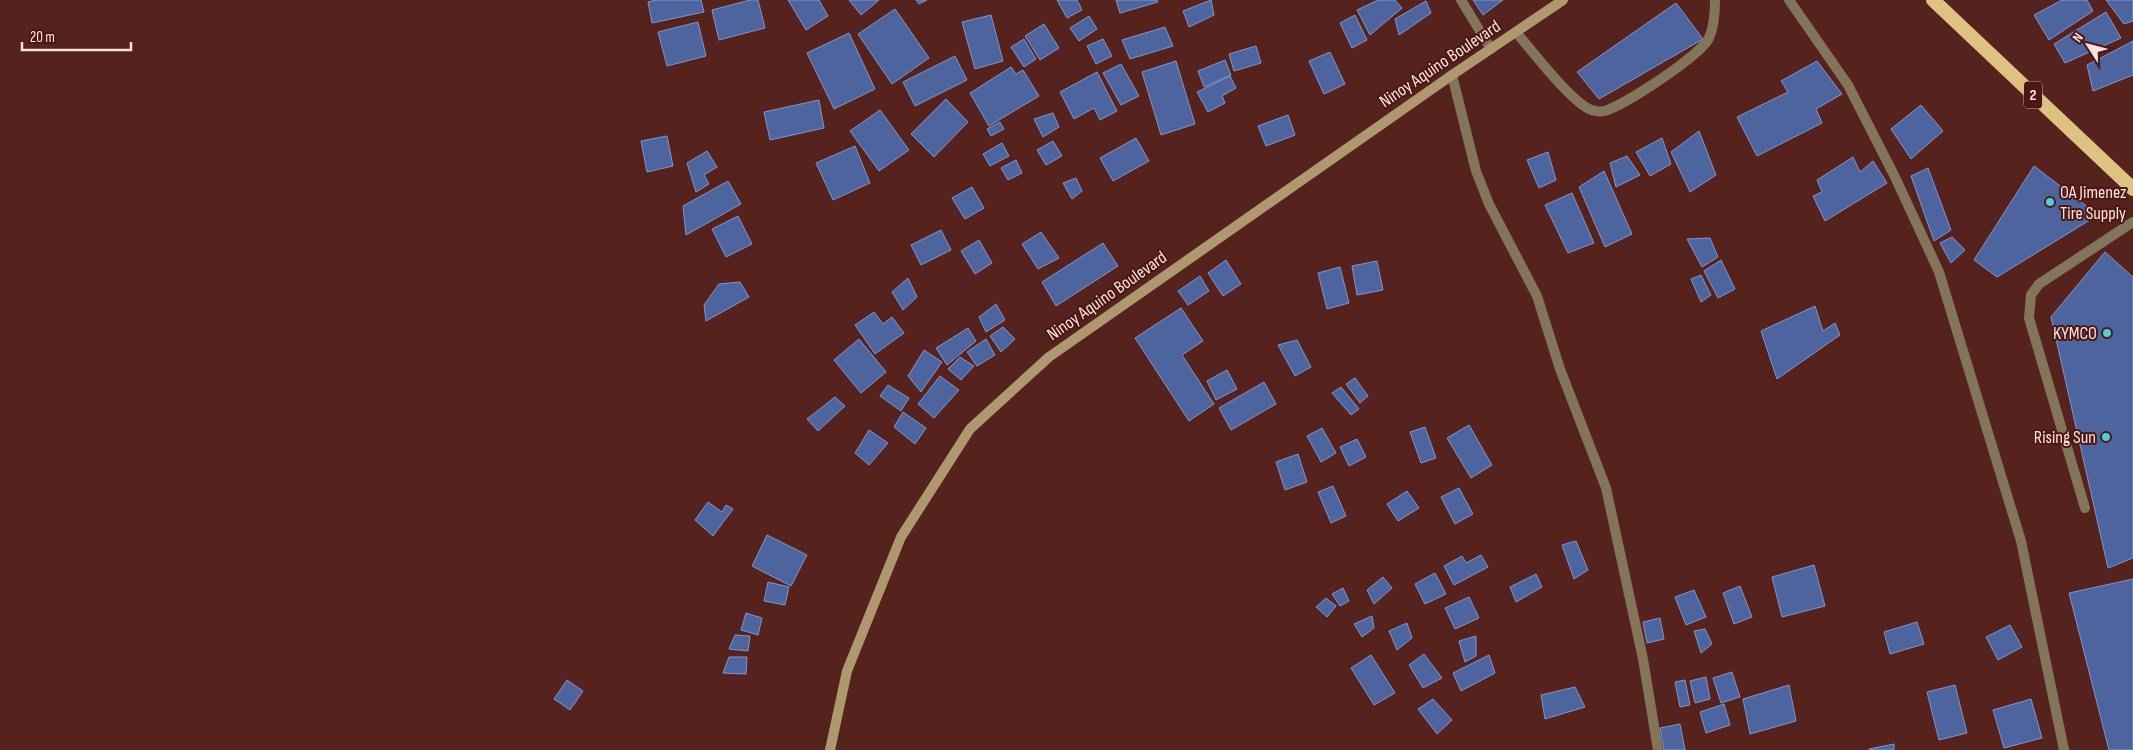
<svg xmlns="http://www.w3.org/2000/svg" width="2133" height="750" viewBox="0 0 2133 750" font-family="'Sofia Sans Condensed',sans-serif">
	<rect width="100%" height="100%" fill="#56221e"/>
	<path fill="#4e649e" stroke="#8196c9" d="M 656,0 L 701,0 L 704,12 L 652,23 L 648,2 Z
		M 750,0 L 758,0 L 765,28 L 719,40 L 712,10 Z
		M 788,0 L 819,0 L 828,16 L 806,30 Z
		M 849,0 L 879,0 L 861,15 Z
		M 916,0 L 927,0 L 919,4 Z
		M 1057,0 L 1077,0 L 1082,10 L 1067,18 Z
		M 1116,0 L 1157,0 L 1158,2 L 1120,13 Z
		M 1211,0 L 1214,15 L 1189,27 L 1183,11 Z
		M 1378,0 L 1395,0 L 1402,8 L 1370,35 L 1357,10 Z
		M 1473,0 L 1503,0 L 1483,15 Z
		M 2062,0 L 2087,0 L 2093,11 L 2049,40 L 2034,15 Z
		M 2106,0 L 2133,0 L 2133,21 L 2124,24 Z
		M 1426,1 L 1431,13 L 1399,35 L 1395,19 Z
		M 1676,3 L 1703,39 L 1599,99 L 1577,72 Z
		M 895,9 L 929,58 L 892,84 L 858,34 Z
		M 2106,12 L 2121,38 L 2065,63 L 2054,44 Z
		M 991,15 L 1003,61 L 975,69 L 962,22 Z
		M 1355,15 L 1367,40 L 1352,48 L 1340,23 Z
		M 1089,16 L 1097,29 L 1079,41 L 1070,28 Z
		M 698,22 L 706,56 L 667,66 L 658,32 Z
		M 1044,24 L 1059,48 L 1040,60 L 1025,36 Z
		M 1165,27 L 1173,46 L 1130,59 L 1122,40 Z
		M 849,33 L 875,89 L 834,109 L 807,53 Z
		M 1024,39 L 1036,59 L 1024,67 L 1011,47 Z
		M 1103,39 L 1112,56 L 1096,64 L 1087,46 Z
		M 2133,41 L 2133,75 L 2093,91 L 2087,65 Z
		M 1256,46 L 1261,63 L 1234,71 L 1229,54 Z
		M 1330,52 L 1345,84 L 1324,94 L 1309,61 Z
		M 955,56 L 967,80 L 915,106 L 903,82 Z
		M 1225,60 L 1231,75 L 1204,87 L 1198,71 Z
		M 1176,61 L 1195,124 L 1161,135 L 1142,72 Z
		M 1817,61 L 1842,94 L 1816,109 L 1822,123 L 1757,156 L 1737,117 L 1788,92 L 1781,81 Z
		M 1121,64 L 1139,96 L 1121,105 L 1103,73 Z
		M 1011,67 L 1016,74 L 1023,70 L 1039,96 L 989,126 L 970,93 Z
		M 1097,72 L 1117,111 L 1100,120 L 1094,108 L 1074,119 L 1060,92 Z
		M 1230,76 L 1236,88 L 1222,96 L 1225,103 L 1208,112 L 1197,92 Z
		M 946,99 L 968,122 L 934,157 L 911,134 Z
		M 819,100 L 824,128 L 770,140 L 764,112 Z
		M 1921,105 L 1943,131 L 1911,159 L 1891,129 Z
		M 880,110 L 909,150 L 879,171 L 850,131 Z
		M 1053,113 L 1059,127 L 1043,137 L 1034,119 Z
		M 1288,115 L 1295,135 L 1266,146 L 1258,126 Z
		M 1000,122 L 1004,129 L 991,136 L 987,129 Z
		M 1699,131 L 1716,175 L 1690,192 L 1671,152 Z
		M 667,136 L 673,166 L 647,172 L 641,141 Z
		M 1136,138 L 1149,161 L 1113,181 L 1100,158 Z
		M 1662,138 L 1671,164 L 1650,176 L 1636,152 Z
		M 1053,141 L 1062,156 L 1046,165 L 1037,150 Z
		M 1002,143 L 1009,156 L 990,166 L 983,154 Z
		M 855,146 L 870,183 L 833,200 L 816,163 Z
		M 707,151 L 717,167 L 704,175 L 709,184 L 696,192 L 687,163 Z
		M 1548,152 L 1556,180 L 1539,188 L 1527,160 Z
		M 1627,156 L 1640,175 L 1616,187 L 1610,163 Z
		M 1853,157 L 1860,172 L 1873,161 L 1887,183 L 1825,221 L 1813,196 L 1822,192 L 1817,180 Z
		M 1016,160 L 1022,173 L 1008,180 L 1001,168 Z
		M 2034,166 L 2098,215 L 1997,277 L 1974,260 Z
		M 1928,168 L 1951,230 L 1934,241 L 1911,176 Z
		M 1604,171 L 1632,234 L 1605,247 L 1579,187 Z
		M 1076,178 L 1082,191 L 1072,199 L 1063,183 Z
		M 728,181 L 741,204 L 686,235 L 683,206 Z
		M 972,187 L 984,208 L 965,219 L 952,198 Z
		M 1572,193 L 1594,243 L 1568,253 L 1545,205 Z
		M 738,216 L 752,244 L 726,257 L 712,229 Z
		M 941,230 L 951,250 L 921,265 L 911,245 Z
		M 1041,232 L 1059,258 L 1038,269 L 1022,244 Z
		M 1952,237 L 1965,250 L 1951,263 L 1940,243 Z
		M 1710,238 L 1718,257 L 1702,267 L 1687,239 Z
		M 979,240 L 992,263 L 975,274 L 961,251 Z
		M 1103,243 L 1118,266 L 1056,306 L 1042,282 Z
		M 2105,252 L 2133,277 L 2133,558 L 2108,568 L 2051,317 Z
		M 1226,260 L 1241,284 L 1223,296 L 1208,273 Z
		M 1721,260 L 1735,289 L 1718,298 L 1704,271 Z
		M 1377,261 L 1383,290 L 1357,295 L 1352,266 Z
		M 1340,267 L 1349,303 L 1327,309 L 1318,273 Z
		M 1701,275 L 1711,295 L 1701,302 L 1691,279 Z
		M 1200,276 L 1209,291 L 1188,305 L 1178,291 Z
		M 908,278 L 917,297 L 903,310 L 892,292 Z
		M 740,282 L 749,297 L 706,321 L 704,305 L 719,284 Z
		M 996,304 L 1005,320 L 986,332 L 979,317 Z
		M 1815,306 L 1823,331 L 1835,323 L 1840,335 L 1777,379 L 1761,331 Z
		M 1181,308 L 1203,341 L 1182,355 L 1214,404 L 1189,421 L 1135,338 Z
		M 874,312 L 883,324 L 892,317 L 904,333 L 875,354 L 855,325 Z
		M 1003,327 L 1015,339 L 1001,352 L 990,336 Z
		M 968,328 L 976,341 L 947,365 L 936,348 Z
		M 859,339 L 886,372 L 861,393 L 834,360 Z
		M 986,339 L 995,355 L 977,366 L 967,352 Z
		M 1297,340 L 1311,367 L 1295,376 L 1278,345 Z
		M 924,350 L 942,362 L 921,392 L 908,376 Z
		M 960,357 L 974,366 L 961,380 L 948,369 Z
		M 1227,370 L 1237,389 L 1216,400 L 1207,381 Z
		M 940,376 L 959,390 L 934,418 L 918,404 Z
		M 1355,378 L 1368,396 L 1360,403 L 1346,384 Z
		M 1264,382 L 1276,404 L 1231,430 L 1219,408 Z
		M 888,385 L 909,398 L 901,411 L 880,396 Z
		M 1341,387 L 1359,409 L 1351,415 L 1332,393 Z
		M 835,397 L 845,406 L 818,431 L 807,419 Z
		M 903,412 L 926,428 L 915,444 L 894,427 Z
		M 1469,425 L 1492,465 L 1471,478 L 1447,438 Z
		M 1425,427 L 1436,458 L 1421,463 L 1410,432 Z
		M 1322,428 L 1336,453 L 1321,462 L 1307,436 Z
		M 869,430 L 888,443 L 869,465 L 855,453 Z
		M 1357,439 L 1366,457 L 1349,466 L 1340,447 Z
		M 1298,454 L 1307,482 L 1285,490 L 1276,462 Z
		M 1333,486 L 1346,516 L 1331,523 L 1318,492 Z
		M 1459,488 L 1473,514 L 1455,524 L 1441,497 Z
		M 1407,491 L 1419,508 L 1398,521 L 1387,504 Z
		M 708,502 L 722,512 L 726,505 L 733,509 L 713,536 L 695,520 Z
		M 767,535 L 807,555 L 791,586 L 752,566 Z
		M 1576,541 L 1588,570 L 1574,579 L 1562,545 Z
		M 1481,555 L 1488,567 L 1454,585 L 1444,566 L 1462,556 L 1466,563 Z
		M 1814,565 L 1825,606 L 1782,617 L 1772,577 Z
		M 1435,573 L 1446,594 L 1425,604 L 1415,584 Z
		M 1536,574 L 1542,587 L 1516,602 L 1510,587 Z
		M 1383,577 L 1392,588 L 1374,604 L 1367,590 Z
		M 2133,579 L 2133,750 L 2109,750 L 2069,593 Z
		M 768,582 L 789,587 L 785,605 L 764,601 Z
		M 1740,586 L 1752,617 L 1734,624 L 1723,593 Z
		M 1343,588 L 1349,601 L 1340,606 L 1332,594 Z
		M 1694,590 L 1706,617 L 1686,625 L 1675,597 Z
		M 1469,597 L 1479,618 L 1455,629 L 1445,608 Z
		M 1326,598 L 1336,606 L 1327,617 L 1316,607 Z
		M 746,613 L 762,618 L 758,635 L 741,630 Z
		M 1372,616 L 1374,628 L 1362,637 L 1354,624 Z
		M 1660,618 L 1664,639 L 1647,643 L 1643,622 Z
		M 1917,622 L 1924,644 L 1890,654 L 1884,632 Z
		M 1407,623 L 1412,638 L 1397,650 L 1389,631 Z
		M 2010,625 L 2022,647 L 1998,660 L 1986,637 Z
		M 1705,629 L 1712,644 L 1701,653 L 1694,631 Z
		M 735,635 L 750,636 L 748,651 L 729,649 Z
		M 1476,636 L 1476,656 L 1465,662 L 1459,641 Z
		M 1424,654 L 1442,678 L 1423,688 L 1409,665 Z
		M 1371,655 L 1395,693 L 1374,705 L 1351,668 Z
		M 1489,655 L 1495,673 L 1461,691 L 1453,673 Z
		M 729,657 L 747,657 L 746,674 L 723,673 Z
		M 1732,672 L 1740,697 L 1721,703 L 1713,678 Z
		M 1706,677 L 1710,699 L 1695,703 L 1690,681 Z
		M 567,680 L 583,691 L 570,710 L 554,699 Z
		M 1685,680 L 1690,705 L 1680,707 L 1675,682 Z
		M 1789,685 L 1796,721 L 1750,734 L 1743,699 Z
		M 1955,685 L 1967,733 L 1939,740 L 1927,692 Z
		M 1575,687 L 1585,707 L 1545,719 L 1541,695 Z
		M 1433,699 L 1452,720 L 1437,734 L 1418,709 Z
		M 2031,699 L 2042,738 L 2004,748 L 1993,710 Z
		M 1724,704 L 1730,725 L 1706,733 L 1700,712 Z
		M 1680,724 L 1685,750 L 1664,750 L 1660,728 Z
		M 1894,744 L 1894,750 L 1869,750 L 1869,749 Z"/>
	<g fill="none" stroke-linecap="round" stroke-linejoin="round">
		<path stroke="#82755a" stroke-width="10" d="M 1516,32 C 1532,51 1568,98 1589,109 C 1593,111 1600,112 1604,111 C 1624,106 1701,55 1709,38 C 1714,27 1715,12 1715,0
			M 2085,508 L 2029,318 L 2031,295 L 2039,284 L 2133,222"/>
		<path stroke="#82755a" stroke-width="10" d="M 1461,0 L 1491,49
			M 1789,0 L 1848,85 L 1895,177 L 1939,272 L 2021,541 L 2064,750
			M 1452,75 L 1476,171 L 1489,204 L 1537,296 L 1560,369 L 1606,488 L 1643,659 L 1658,750"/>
		<path stroke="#ad996d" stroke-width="10" d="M 830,750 L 847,671 L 901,537 L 970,429 L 1049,357 L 1452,75 L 1563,0"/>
		<path stroke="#ddc281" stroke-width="14" d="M 1933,0 L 2133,189"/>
	</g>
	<g fill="#53cbda" stroke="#4b1814" stroke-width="2">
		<circle cx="2050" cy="202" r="5"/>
		<circle cx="2107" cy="333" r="5"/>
		<circle cx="2106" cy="437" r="5"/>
	</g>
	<g text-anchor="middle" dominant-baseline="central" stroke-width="4" stroke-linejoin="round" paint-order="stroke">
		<rect fill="#4b1814" stroke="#c8a5a2" stroke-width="1" x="2024" y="81.5" width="18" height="27" rx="4"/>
		<g font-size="16" font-weight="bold" fill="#fee2df">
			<text x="2033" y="95">2</text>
		</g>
		<g font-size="18" fill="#fee2df" stroke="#4b1814">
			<text transform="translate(1440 64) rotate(-34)">Ninoy Aquino Boulevard</text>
			<text transform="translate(1107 296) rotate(-35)">Ninoy Aquino Boulevard</text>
		</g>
		<g font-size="18" fill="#fee2df" stroke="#4b1814" text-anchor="end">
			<text x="2060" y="192" text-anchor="start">OA Jimenez<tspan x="2060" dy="21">Tire Supply</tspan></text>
			<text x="2097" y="333">KYMCO</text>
			<text x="2096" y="437">Rising Sun</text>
		</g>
	</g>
	<g transform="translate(2088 45) rotate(306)" stroke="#4b1814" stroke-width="4" paint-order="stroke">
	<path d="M0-4L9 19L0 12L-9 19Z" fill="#fee2df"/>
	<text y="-8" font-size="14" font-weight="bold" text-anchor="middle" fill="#fee2df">N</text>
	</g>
	<path d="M22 42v8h109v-8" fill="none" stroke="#fee2df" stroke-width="2.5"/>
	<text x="30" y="42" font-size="15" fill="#fee2df" stroke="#4b1814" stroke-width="4" paint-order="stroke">20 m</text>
</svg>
